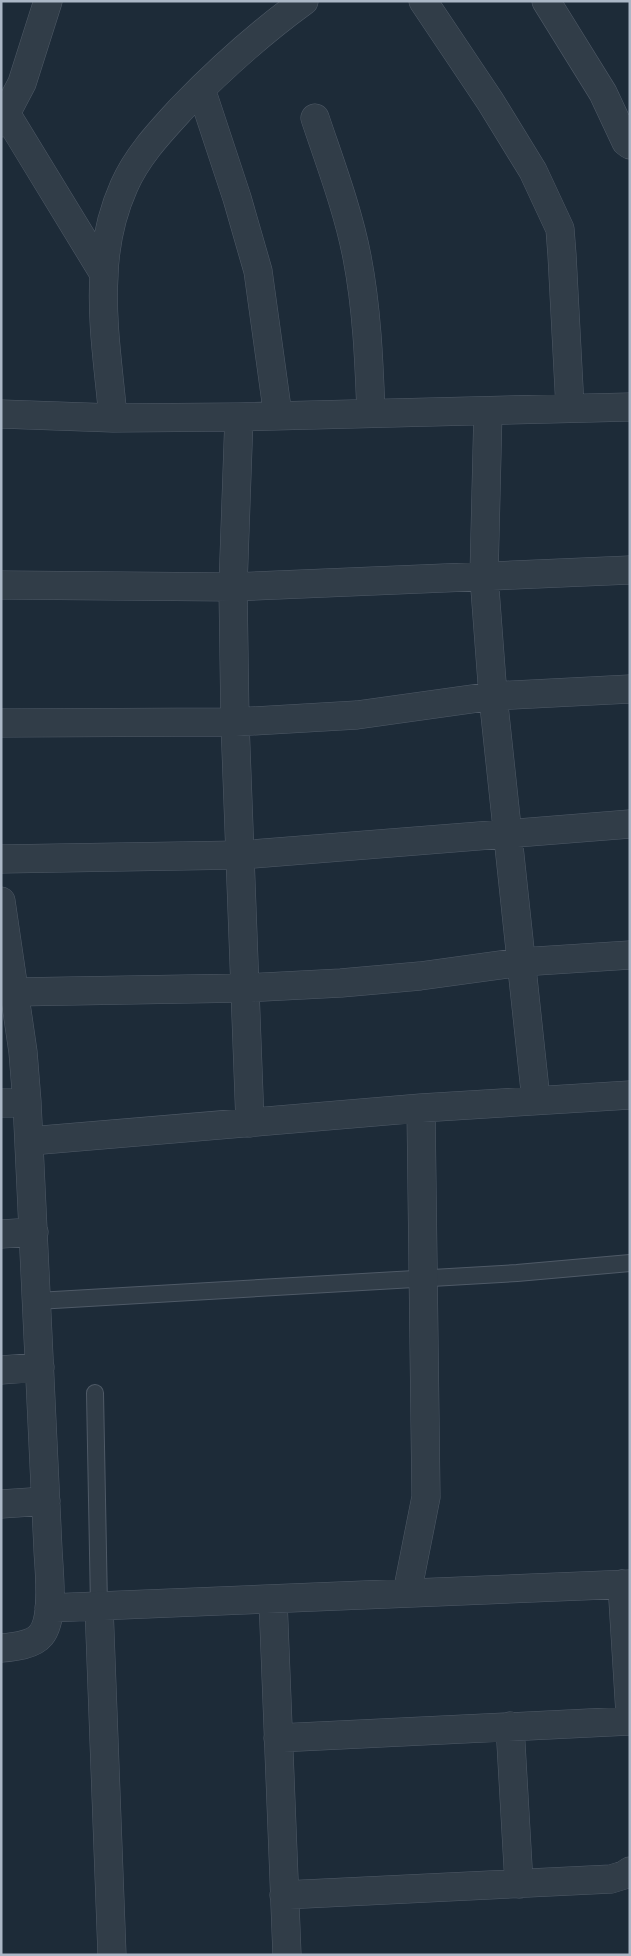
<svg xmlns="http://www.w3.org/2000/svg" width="631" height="1956" viewBox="0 0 631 1956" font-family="'DejaVu Sans',sans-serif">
	<rect width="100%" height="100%" fill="#1d2b38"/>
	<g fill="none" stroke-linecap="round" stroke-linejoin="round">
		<g stroke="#4f5a67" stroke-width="18">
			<path id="lane" d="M 37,1301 L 517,1273 L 630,1263
				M 95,1393 L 99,1606"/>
		</g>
		<g stroke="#4f5a67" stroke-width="29">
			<path id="street" d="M 423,1 L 490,101 L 533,171 L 560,229 L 562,255 L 570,408
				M 546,1 L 603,93 L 626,142 L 630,145
				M 201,89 L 237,198 L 258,271 L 278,416
				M 7,115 L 104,274
				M 315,118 C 330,163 348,210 357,257 C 367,309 369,361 371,413
				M 1,123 L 22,83 L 48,1
				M 488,411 L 484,576 L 493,696 L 536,1100
				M 1,414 L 113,418 L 239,417 L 630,407
				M 239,417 L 233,587 L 235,722 L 250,1123
				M 113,418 C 109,371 101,322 104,275 C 105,245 112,213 124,186 C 137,156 160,132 182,108 C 220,69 260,33 304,1
				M 1,585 L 233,587 L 630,570
				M 1,723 L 235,722 L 357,715 L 493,696 L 630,689
				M 1,859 L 240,855 L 630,824
				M 1,901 L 23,1052 L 27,1102 L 48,1550 C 49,1572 55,1618 41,1635 C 33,1645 14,1647 1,1648
				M 14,992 L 245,988 L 341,983 L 420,976 L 521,962 L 630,955
				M 1,1103 L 27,1102
				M 30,1141 L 421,1108 L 630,1095
				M 1,1234 L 34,1232
				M 1,1370 L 40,1367
				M 1,1504 L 46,1501
				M 622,1584 L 630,1714
				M 407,1593 L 426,1497 L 421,1108
				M 273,1599 L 287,1955
				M 99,1606 L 112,1955
				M 49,1608 L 630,1584
				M 510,1726 L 519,1884
				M 278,1738 L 630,1721
				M 284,1895 L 611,1879 L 624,1875 L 630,1871"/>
		</g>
		<use href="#lane" stroke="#313d48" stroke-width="16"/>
		<use href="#street" stroke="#313d48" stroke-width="28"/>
	</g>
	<rect width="631" height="1956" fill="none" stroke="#abb7c6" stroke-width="5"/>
</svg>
